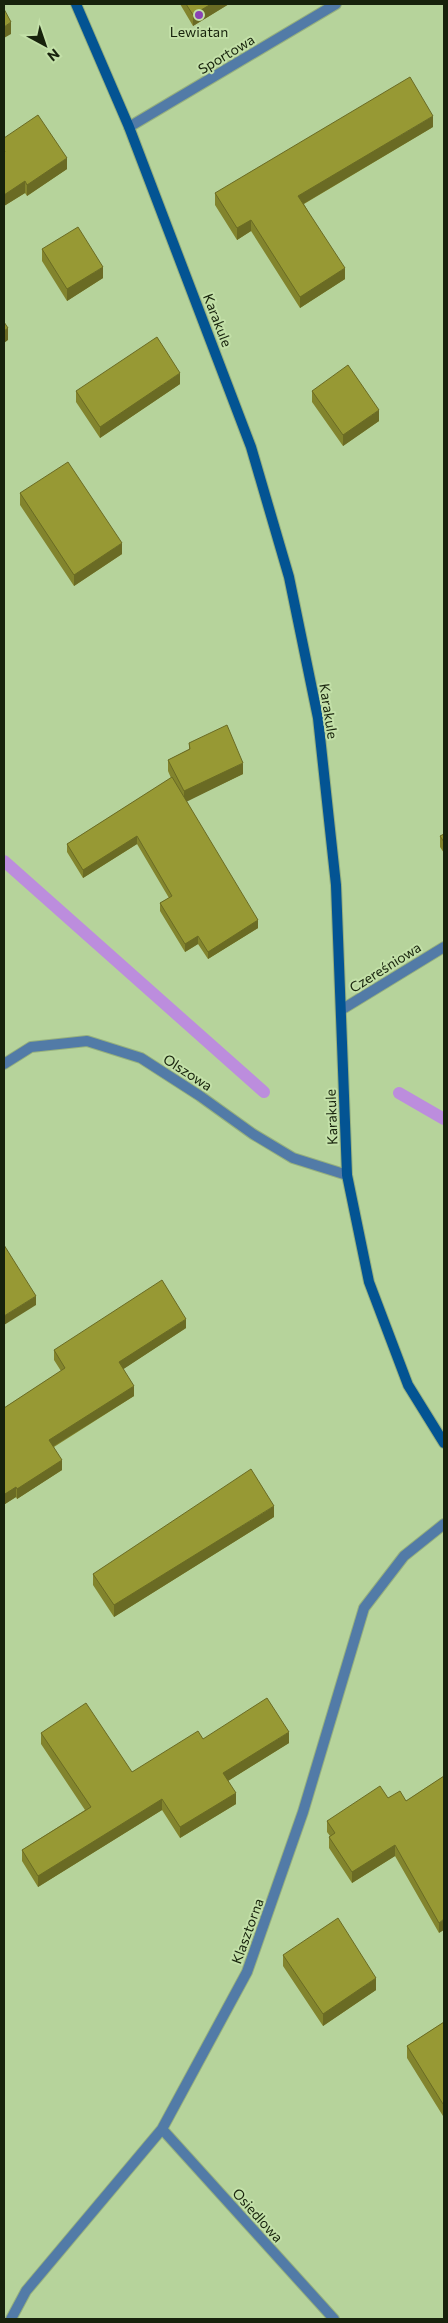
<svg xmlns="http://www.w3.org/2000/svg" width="448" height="2323" viewBox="0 0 448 2323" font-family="Commissioner,sans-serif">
	<rect width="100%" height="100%" fill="#b6d39b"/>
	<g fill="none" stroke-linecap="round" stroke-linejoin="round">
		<path stroke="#bc8ddd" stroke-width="12" d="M 4,861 L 264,1092
			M 399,1093 L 444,1119"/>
		<g stroke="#96b07e" stroke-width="12">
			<path id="street" d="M 129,127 L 336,4
				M 341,1010 L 444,947
				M 4,1064 L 31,1047 L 87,1041 L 141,1058 L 200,1096 L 253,1134 L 293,1158 L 347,1175
				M 162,2129 L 334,2319
				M 11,2319 L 26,2291 L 162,2129 L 247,1972 L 303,1812 L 364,1608 L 404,1556 L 444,1524"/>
		</g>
		<g stroke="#96b07e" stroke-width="12">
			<path id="secondary" d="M 76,4 L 129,127 L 251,447 L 289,577 L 318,718 L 336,885 L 347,1175 L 369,1282 L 408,1385 L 444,1443"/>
		</g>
		<use href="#street" stroke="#527ba7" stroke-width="10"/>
		<use href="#secondary" stroke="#035493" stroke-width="10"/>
	</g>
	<path fill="#82842d" d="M 180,4 L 229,4 L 193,26 Z
		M 433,127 L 304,204 L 345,279 L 300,308 L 251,231 L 237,240 L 215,205 L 215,193 Z
		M 4,138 L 67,169 L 27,196 L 25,193 L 4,206 Z
		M 42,249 L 103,278 L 67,301 L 42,261 Z
		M 180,384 L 100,438 L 76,402 L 76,391 Z
		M 312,391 L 379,421 L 343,446 L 312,402 Z
		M 20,493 L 122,554 L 74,586 L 20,505 Z
		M 189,743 L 243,774 L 186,801 L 258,928 L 208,959 L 198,944 L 185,952 L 160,911 L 160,903 L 169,898 L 137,844 L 83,878 L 67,852 L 67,844 L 171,778 L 168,771 L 168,760 L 189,749 Z
		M 444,834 L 444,853 L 440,847 L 440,836 Z
		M 186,1328 L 123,1369 L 134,1396 L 54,1447 L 62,1470 L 17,1499 L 16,1497 L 5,1504 L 4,1501 L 4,1408 L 61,1371 L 54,1360 L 54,1350 Z
		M 274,1517 L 114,1617 L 93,1585 L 93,1574 Z
		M 41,1733 L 132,1772 L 203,1739 L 289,1743 L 228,1781 L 236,1804 L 180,1838 L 162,1810 L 38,1887 L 22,1861 L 22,1850 L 85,1810 L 41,1744 Z
		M 444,1776 L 439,1933 L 395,1856 L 352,1883 L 329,1848 L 329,1837 L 330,1836 L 327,1832 L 327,1821 L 388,1798 L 406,1801 Z
		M 283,1955 L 376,1990 L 323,2026 L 283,1966 Z
		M 444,2022 L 443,2116 L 407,2058 L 407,2046 Z"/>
	<path fill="#6a6b24" d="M 211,4 L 229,4 L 193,26 L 193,15 Z
		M 11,22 L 11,34 L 4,38 L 4,27 Z
		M 433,116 L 433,127 L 298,207 L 298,196 Z
		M 67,158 L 67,169 L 27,196 L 27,185 Z
		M 25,181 L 25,193 L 4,206 L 4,195 Z
		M 251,220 L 251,231 L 237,240 L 237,228 Z
		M 103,267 L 103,278 L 67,301 L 67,289 Z
		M 345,268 L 345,279 L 300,308 L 300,297 Z
		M 8,328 L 8,340 L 4,343 L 4,331 Z
		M 180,373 L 180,384 L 100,438 L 100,427 Z
		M 379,410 L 379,421 L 343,446 L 343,435 Z
		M 122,543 L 122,554 L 74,586 L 74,575 Z
		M 243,763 L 243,774 L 184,803 L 184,791 Z
		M 137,836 L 137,844 L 83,878 L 83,870 Z
		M 258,920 L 258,928 L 208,959 L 208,952 Z
		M 198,936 L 198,944 L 185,952 L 185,944 Z
		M 36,1296 L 36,1305 L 4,1325 L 4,1316 Z
		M 186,1319 L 186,1328 L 119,1372 L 119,1362 Z
		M 134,1386 L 134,1396 L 49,1449 L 49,1440 Z
		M 62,1460 L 62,1470 L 17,1499 L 17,1489 Z
		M 16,1487 L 16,1497 L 5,1504 L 5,1494 Z
		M 274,1506 L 274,1517 L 114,1617 L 114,1605 Z
		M 289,1732 L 289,1743 L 223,1784 L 223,1773 Z
		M 236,1793 L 236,1804 L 180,1838 L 180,1827 Z
		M 162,1799 L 162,1810 L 38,1887 L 38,1876 Z
		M 395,1845 L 395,1856 L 352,1883 L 352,1872 Z
		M 444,1919 L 444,1930 L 439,1933 L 439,1923 Z
		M 376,1978 L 376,1990 L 323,2026 L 323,2014 Z
		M 443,2104 L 444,2104 L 444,2115 L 443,2116 Z"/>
	<path fill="#979934" stroke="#6a6b24" d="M 186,4 L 211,4 L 193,15 Z
		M 4,9 L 11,22 L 4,27 Z
		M 410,77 L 433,116 L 298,196 L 345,268 L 300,297 L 251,220 L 237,228 L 215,193 Z
		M 38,115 L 67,158 L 27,185 L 25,181 L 4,195 L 4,153 L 5,152 L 4,150 L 4,138 Z
		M 78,227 L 103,267 L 67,289 L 42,249 Z
		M 4,322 L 8,328 L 4,331 Z
		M 157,337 L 180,373 L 100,427 L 76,391 Z
		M 348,365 L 379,410 L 343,435 L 312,391 Z
		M 68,462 L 122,543 L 74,575 L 20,493 Z
		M 227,725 L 243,763 L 184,791 L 168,760 L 190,749 L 189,743 Z
		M 172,777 L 258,920 L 208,952 L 198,936 L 185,944 L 160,903 L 172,896 L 137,836 L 83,870 L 67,844 Z
		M 444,834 L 444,842 L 440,836 Z
		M 4,1245 L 36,1296 L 4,1316 Z
		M 162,1280 L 186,1319 L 119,1362 L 134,1386 L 49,1440 L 62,1460 L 17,1489 L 16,1487 L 5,1494 L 4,1491 L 4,1408 L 65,1368 L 54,1350 Z
		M 251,1469 L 274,1506 L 114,1605 L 93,1574 Z
		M 267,1698 L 289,1732 L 223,1773 L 236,1793 L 180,1827 L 162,1799 L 38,1876 L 22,1850 L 91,1807 L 41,1733 L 86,1703 L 132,1772 L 198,1731 L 203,1739 Z
		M 444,1776 L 444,1919 L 439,1923 L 395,1845 L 352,1872 L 329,1837 L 335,1833 L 327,1821 L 380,1786 L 388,1798 L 400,1791 L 406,1801 Z
		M 338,1918 L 376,1978 L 323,2014 L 283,1955 Z
		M 444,2022 L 444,2104 L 443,2104 L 407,2046 Z"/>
	<circle fill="#8a42b5" stroke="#c3e0a8" stroke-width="2" cx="199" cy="15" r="5"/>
	<g text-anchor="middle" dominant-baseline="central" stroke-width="4" stroke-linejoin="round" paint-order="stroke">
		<g font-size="14" fill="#17220c" stroke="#c3e0a8">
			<text x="199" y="31">Lewiatan</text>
		</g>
		<g font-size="14" fill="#17220c" stroke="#c3e0a8">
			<text transform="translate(226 54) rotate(-31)">Sportowa</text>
			<text transform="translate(218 320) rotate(69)">Karakule</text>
			<text transform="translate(329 711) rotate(81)">Karakule</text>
			<text transform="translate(385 967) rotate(-32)">Czereśniowa</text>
			<text transform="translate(188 1072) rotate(33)">Olszowa</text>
			<text transform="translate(331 1117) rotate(-92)">Karakule</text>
			<text transform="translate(247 1931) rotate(-70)">Klasztorna</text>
			<text transform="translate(258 2215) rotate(48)">Osiedlowa</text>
		</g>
	</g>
	<rect width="448" height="2323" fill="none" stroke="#17220c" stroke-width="10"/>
	<g transform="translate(45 45) rotate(140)" stroke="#c3e0a8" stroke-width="4" paint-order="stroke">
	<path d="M0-4L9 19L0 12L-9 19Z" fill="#17220c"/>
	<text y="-8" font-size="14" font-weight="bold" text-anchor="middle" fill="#17220c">N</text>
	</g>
</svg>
